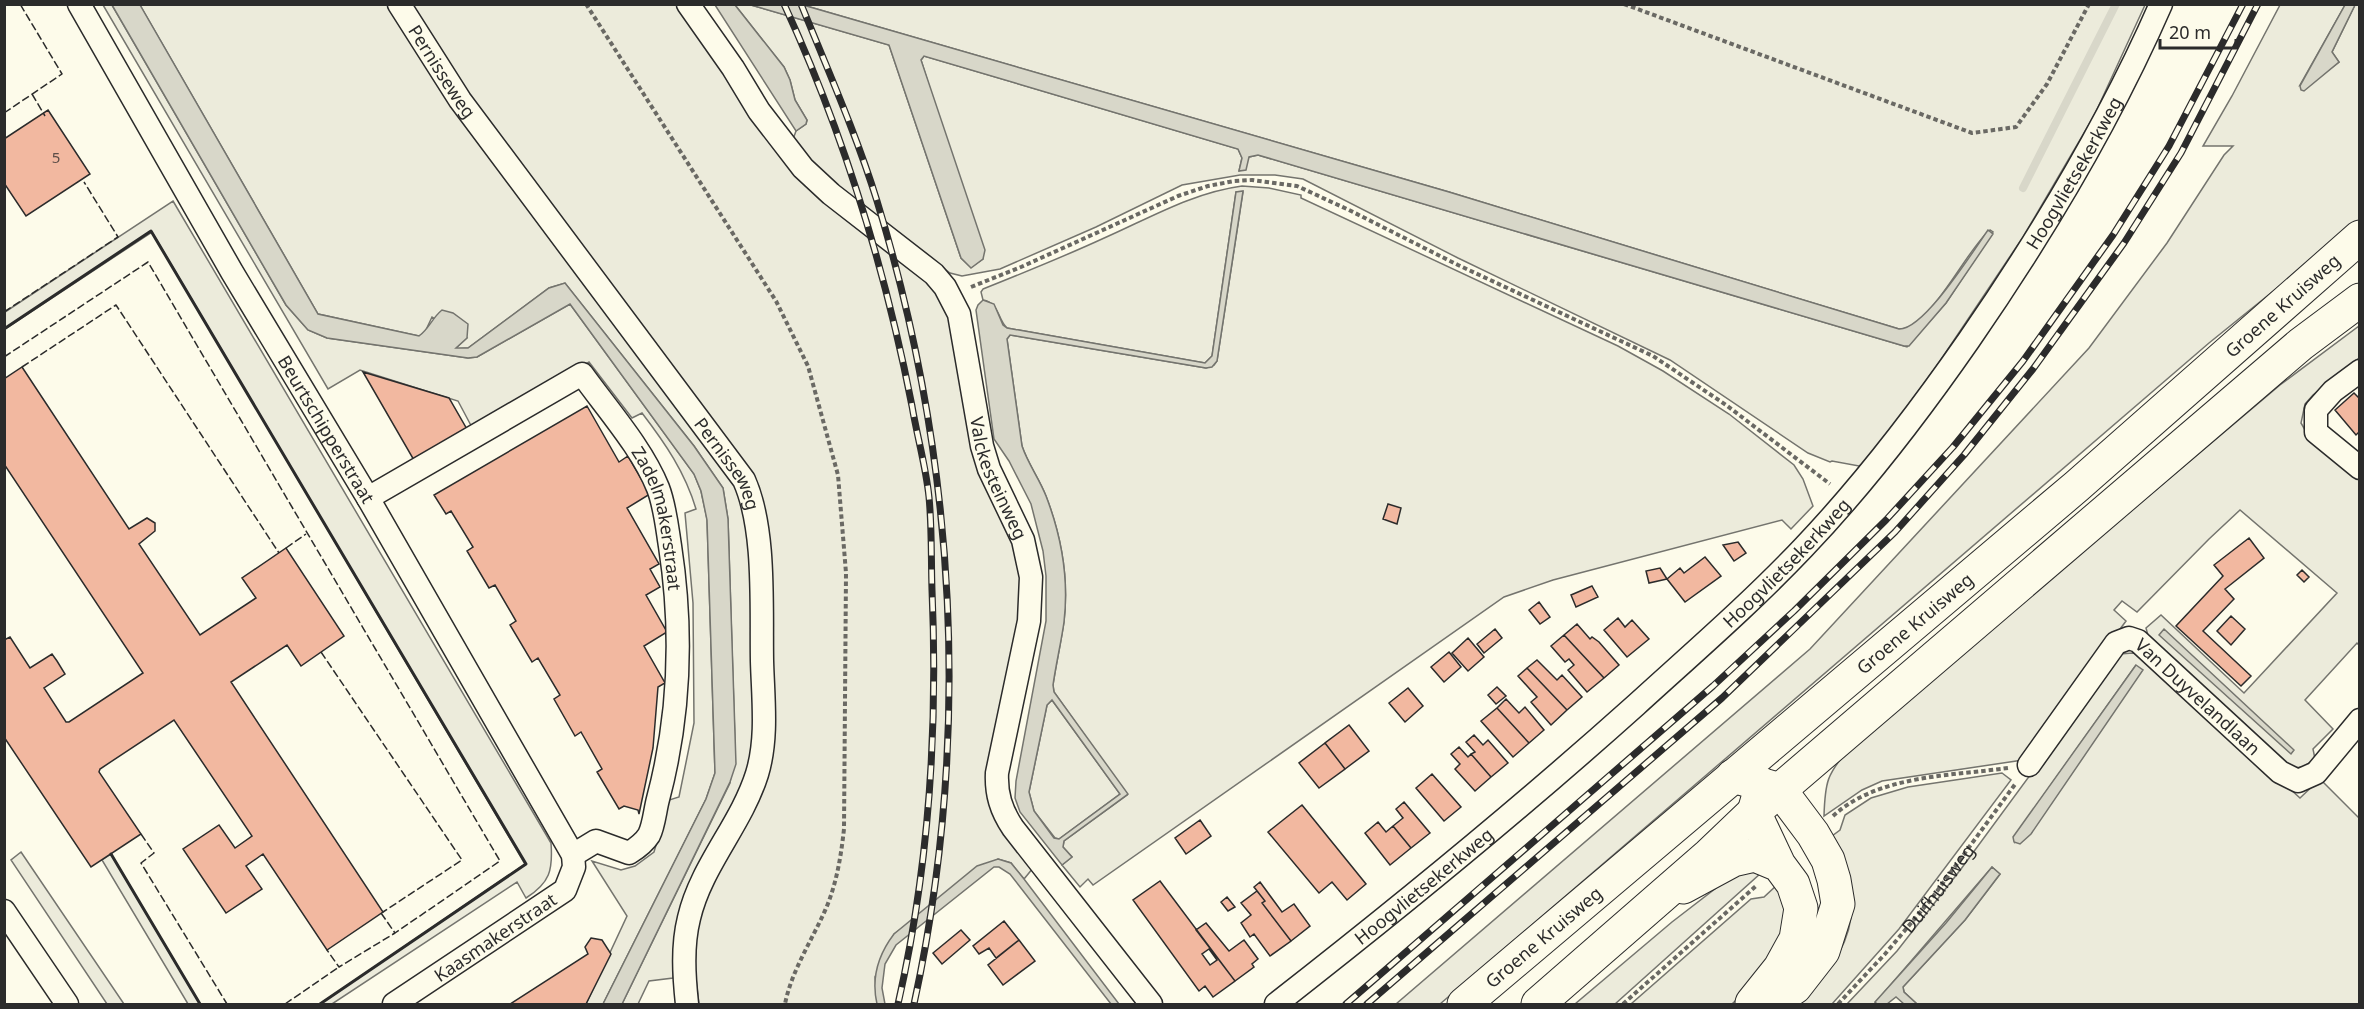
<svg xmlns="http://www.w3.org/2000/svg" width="2364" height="1009" viewBox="0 0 2364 1009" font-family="'Noto Sans',sans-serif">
	<rect width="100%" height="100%" fill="#fdfbea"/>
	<path fill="#ecebdb" stroke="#74746e" stroke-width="1.5" fill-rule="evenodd" d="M 103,5 L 112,5 L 286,305 L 308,330 L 327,338 L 468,358 L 477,357 L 570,304 L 694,474 L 701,491 L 707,519 L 715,773 L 706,799 L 603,1004 L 586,1004 L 627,916 L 592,861 L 621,870 L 635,866 L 654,852 L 669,800 L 679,797 L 694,723 L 693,603 L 685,513 L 696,509 C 685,472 665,443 642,413 L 632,418 L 589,362 L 475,433 L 458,401 L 360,370 L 328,389 Z
		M 140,5 L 393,5 L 741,491 L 750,540 L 758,702 L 747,779 L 677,924 L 673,978 L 649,981 L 638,1004 L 622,1004 L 730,783 L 735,743 L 728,519 L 723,488 L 694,446 L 565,283 L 549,288 L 468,348 L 455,349 L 467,338 L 432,317 L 425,332 L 419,336 L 318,314 Z
		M 408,5 L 677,5 L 744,101 L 772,146 L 792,169 L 925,276 L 941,298 L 947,313 L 1013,542 L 1021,581 L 1021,605 L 991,756 L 1033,868 L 1024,879 L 1011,863 L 998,859 L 894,934 L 875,977 L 877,1004 L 699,1004 L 695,970 L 697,921 L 708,894 L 762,789 L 761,503 L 494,130 Z
		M 735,5 L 751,5 L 889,45 L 961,258 L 971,267 L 983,259 L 921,60 L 924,56 L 1238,149 L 1242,158 L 1239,171 L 1249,157 L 1258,155 L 1907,347 L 1946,303 L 1993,232 L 1990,230 C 1966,249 1931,329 1899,329 L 1449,192 L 803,5 L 2145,5 L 2094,116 L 2023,237 L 1936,367 L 1869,459 L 1859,466 L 1832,461 L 1830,462 L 1808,453 L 1670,360 L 1458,258 L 1303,179 L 1275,175 L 1240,175 L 1182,185 L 1096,227 L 1000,269 L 962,276 L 950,273 L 833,185 L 792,142 L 796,131 L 806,124 L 807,120 L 795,100 L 790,80 L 784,67 Z
		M 2280,5 L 2345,5 L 2300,85 L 2323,74 L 2339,62 L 2332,52 L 2355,5 L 2359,5 L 2359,222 L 2209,343 L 1440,1004 L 1396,1004 L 1810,649 L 2089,348 L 2167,243 L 2224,155 L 2233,146 L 2203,146 L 2232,96 Z
		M 1242,186 L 1269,188 L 1301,195 L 1301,198 L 1618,346 L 1663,371 L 1729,414 L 1794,465 L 1803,479 L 1813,506 L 1791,529 L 1782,520 L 1553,580 L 1504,597 L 1093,885 L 1088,879 L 1080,887 L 1062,865 L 1072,857 L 1063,847 L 1064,841 L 1127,795 L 1054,692 L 1053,685 C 1056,664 1061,643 1064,622 C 1069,579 1061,535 1046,496 C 1039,478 1028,464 1022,446 L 1007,339 L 1010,335 L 1206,368 L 1214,365 L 1217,361 L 1243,192 L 1236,192 L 1212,356 L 1205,363 L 1007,328 C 997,319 1000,303 983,300 L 981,292 L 983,289 C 1023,273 1063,257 1102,239 C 1148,219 1191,193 1242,186 Z
		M 173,201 L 551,843 C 553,870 550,883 526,898 L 517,882 L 332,1004 L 320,1004 L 525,864 L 152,232 L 5,329 L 5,312 Z
		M 2359,326 L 2359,358 L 2313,395 L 2305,404 L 2301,423 L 2308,435 L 2360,480 L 2359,645 L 2357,643 L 2305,700 L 2333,729 L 2313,749 L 2315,759 L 2303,767 L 2292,768 L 2150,643 L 2146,628 L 2161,615 L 2244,693 L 2337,593 L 2240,510 L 2209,539 L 2137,612 L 2122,601 L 2114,610 L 2126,621 L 2023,760 L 1882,781 L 1862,790 L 1824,816 C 1825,782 1827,774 1849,749 L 2280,385 Z
		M 2133,653 L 2143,656 L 2300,798 L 2320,779 L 2359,818 L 2359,1004 L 1917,1004 L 1904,992 L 1903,987 L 1965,920 L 2000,874 L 1992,867 L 1875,1003 L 1877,1004 L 1847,1004 L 1897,951 L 1961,869 L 2119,654 ZM 2136,665 L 2015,842 L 2014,837 Z
		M 1052,700 L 1120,794 L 1059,839 L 1055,838 L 1034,811 L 1029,792 L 1047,705 Z
		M 2002,773 L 2011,780 L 1899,929 L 1832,1004 L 1798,1004 C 1828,976 1857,938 1851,894 C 1849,875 1838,855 1832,836 L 1840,830 L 1845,815 L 1871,798 L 1908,787 Z
		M 21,852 L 124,1004 L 107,1004 L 11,860 Z
		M 111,854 L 200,1004 L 188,1004 L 102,860 Z
		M 1750,869 L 1761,873 L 1615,1004 L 1575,1004 L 1672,922 L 1737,872 Z
		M 1777,885 C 1780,890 1784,896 1786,902 C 1796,941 1757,980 1732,1004 L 1631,1004 L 1751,899 L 1764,897 Z"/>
	<path fill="#d8d7c9" stroke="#74746e" stroke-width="1.5" fill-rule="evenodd" d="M 112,5 L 140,5 L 318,314 L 419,336 C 429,329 432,318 442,310 L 453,313 L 468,324 L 467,338 L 456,348 L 468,348 L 549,288 L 565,283 L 694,446 L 723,488 L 728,519 L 736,764 L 730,782 L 622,1004 L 603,1004 L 706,799 L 715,773 L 707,520 L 701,491 L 694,474 L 570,304 L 477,357 L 468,358 L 327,338 L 308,330 L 286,305 Z
		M 715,5 L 735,5 L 784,67 L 790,80 L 795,100 L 807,120 L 806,124 L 796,131 Z
		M 751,5 L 803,5 L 1449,192 L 1899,329 C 1924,330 1973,251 1988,230 L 1993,234 L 1946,303 L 1909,346 L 1904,346 L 1258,155 L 1249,157 L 1246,170 L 1239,171 L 1242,158 L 1238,149 L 924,56 L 921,60 L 985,250 L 983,259 L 971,268 L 961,258 L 889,45 Z
		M 2345,5 L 2355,5 L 2332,52 L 2339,62 L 2304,91 L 2301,90 L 2300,86 Z
		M 1243,191 L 1217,361 L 1212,367 L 1206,368 L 1010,335 L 1007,339 L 1022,446 C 1028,464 1039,478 1046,496 C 1061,535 1069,579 1064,622 C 1061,643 1056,664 1053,685 L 1054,692 L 1128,794 L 1064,841 L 1063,847 L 1072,857 L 1062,865 L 1020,812 L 1015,798 L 1016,781 L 1046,621 L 1046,576 L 1043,551 L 1031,504 L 1009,461 L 994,439 L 976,310 L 978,305 L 983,300 L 994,304 L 1003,325 L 1007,328 L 1205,363 L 1212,356 L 1236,192 ZM 1052,700 L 1120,794 L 1059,839 L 1054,838 L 1034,811 L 1029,792 L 1047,705 Z
		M 2164,629 L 2294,750 L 2291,754 L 2159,635 Z
		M 2136,665 L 2143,670 L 2031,834 L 2020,844 L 2014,842 L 2013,837 Z
		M 998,859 L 1011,863 L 1024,879 L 1119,1004 L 1111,1004 L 1010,874 L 999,867 L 994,867 L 896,945 L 885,964 L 882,988 L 885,1004 L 877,1004 C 871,978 878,955 894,934 L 977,866 Z
		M 1992,867 L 2000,874 L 1965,920 L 1903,987 L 1904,992 L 1917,1004 L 1904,1004 L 1896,997 L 1887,1004 L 1877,1004 L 1875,1002 L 1946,923 Z"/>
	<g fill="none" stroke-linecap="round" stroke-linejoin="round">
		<path stroke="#d8d7c9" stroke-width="8" d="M 2023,188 L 2116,4"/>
	</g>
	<path fill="#f2b8a0" stroke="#2b2b2b" stroke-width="1.5" fill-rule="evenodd" d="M 48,110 L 90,174 L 26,216 L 4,183 L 4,139 Z
		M 22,367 L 129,529 L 147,518 L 155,523 L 155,531 L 139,544 L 200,635 L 256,598 L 242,578 L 286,548 L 344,636 L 301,666 L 287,645 L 231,682 L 383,912 L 327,950 L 263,854 L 246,866 L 262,889 L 226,913 L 183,849 L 219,825 L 235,848 L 252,836 L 174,720 L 100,769 L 99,772 L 141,834 L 91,867 L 4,737 L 4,640 L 10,637 L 30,668 L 52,654 L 57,661 L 65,674 L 44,688 L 66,722 L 69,722 L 143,673 L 4,464 L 4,379 Z
		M 363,372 L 449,398 L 468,431 L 415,462 Z
		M 2354,393 L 2360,399 L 2360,431 L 2356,435 L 2335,410 Z
		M 587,406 L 619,462 L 628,456 L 650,494 L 627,508 L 659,564 L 650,569 L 660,587 L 646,595 L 667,632 L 644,646 L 665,683 L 658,687 L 653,748 L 639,814 L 638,810 L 624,806 L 619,809 L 597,772 L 602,769 L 581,732 L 575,736 L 554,699 L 560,695 L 538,658 L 532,662 L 510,625 L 516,621 L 495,585 L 489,588 L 467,551 L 473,547 L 451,511 L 446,514 L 434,495 Z
		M 1388,504 L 1401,508 L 1397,524 L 1383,519 Z
		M 2249,538 L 2264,558 L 2225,589 L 2234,599 L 2203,631 L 2251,676 L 2241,686 L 2176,626 L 2223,576 L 2214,565 Z
		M 1738,542 L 1746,553 L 1734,561 L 1723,545 Z
		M 1705,557 L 1721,576 L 1685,602 L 1667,579 L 1680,568 L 1684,573 Z
		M 1660,568 L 1667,579 L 1649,583 L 1646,571 Z
		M 2302,570 L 2309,577 L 2304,582 L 2297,575 Z
		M 1592,586 L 1598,597 L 1576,607 L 1571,595 Z
		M 1539,602 L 1550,617 L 1540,624 L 1529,610 Z
		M 2231,616 L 2245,629 L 2231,645 L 2217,631 Z
		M 1618,618 L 1625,627 L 1632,620 L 1649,639 L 1627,657 L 1604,630 Z
		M 1577,624 L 1590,639 L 1592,637 L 1599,642 L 1619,665 L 1604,678 L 1564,635 Z
		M 1495,629 L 1502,638 L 1484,653 L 1477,644 Z
		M 1564,635 L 1604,678 L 1587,692 L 1568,670 L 1574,665 L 1569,659 L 1565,662 L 1551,646 Z
		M 1468,638 L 1484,657 L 1468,671 L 1452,653 Z
		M 1449,652 L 1461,667 L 1444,682 L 1431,667 Z
		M 1537,660 L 1557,680 L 1562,675 L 1582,697 L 1567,710 L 1527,668 Z
		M 1527,668 L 1567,710 L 1551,725 L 1531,702 L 1537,697 L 1518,676 Z
		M 1497,687 L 1506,696 L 1496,704 L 1488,695 Z
		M 1408,688 L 1423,706 L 1405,722 L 1389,703 Z
		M 1506,699 L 1519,713 L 1525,707 L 1544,730 L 1529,743 L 1497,708 Z
		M 1497,708 L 1529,743 L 1513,757 L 1481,721 Z
		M 1349,725 L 1369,751 L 1345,769 L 1325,743 Z
		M 1474,735 L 1483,745 L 1488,740 L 1508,763 L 1491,777 L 1471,754 L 1475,752 L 1466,742 Z
		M 1325,743 L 1345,769 L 1319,788 L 1299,763 Z
		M 1459,747 L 1468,757 L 1471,754 L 1491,777 L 1475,791 L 1455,769 L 1460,764 L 1451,754 Z
		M 1432,774 L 1461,807 L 1444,821 L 1416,788 Z
		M 1404,802 L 1430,833 L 1411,848 L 1393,826 L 1403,818 L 1396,809 Z
		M 1302,805 L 1366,884 L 1347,900 L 1332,882 L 1319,893 L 1268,832 Z
		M 1200,820 L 1211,836 L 1186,854 L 1175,838 Z
		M 1378,822 L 1386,832 L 1393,826 L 1411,848 L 1390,865 L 1365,833 Z
		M 1160,881 L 1235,981 L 1213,997 L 1205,986 L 1199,991 L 1133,900 ZM 1209,949 L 1217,960 L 1210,965 L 1202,954 Z
		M 1260,882 L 1282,912 L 1294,904 L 1310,926 L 1291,941 L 1262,903 L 1265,901 L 1254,887 Z
		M 1257,891 L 1265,901 L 1262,903 L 1291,941 L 1270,956 L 1254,934 L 1250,937 L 1241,923 L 1251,915 L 1241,903 Z
		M 1227,897 L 1235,907 L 1228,911 L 1221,902 Z
		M 1004,921 L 1019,940 L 996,958 L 989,948 L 979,954 L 973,946 Z
		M 1206,923 L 1229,951 L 1244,940 L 1258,959 L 1252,964 L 1254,967 L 1235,981 L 1196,930 Z
		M 961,930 L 970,940 L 942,964 L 933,953 Z
		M 591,938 L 602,940 L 611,954 L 586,1004 L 510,1004 L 588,954 L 585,947 Z
		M 1019,940 L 1035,961 L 1003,985 L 988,965 Z"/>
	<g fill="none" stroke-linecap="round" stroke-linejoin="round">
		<g stroke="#2b2b2b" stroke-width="25">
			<g id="street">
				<path id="s2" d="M 79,4 L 232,272 L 368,498 L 573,855 L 574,867 L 565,890 L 394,1004"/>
				<path id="s3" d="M 399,4 L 460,100 L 744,480 C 766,529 761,607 762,661 C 763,698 768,738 757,774 C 741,825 701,866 689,918 C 682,946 684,976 687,1004"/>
				<path id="s4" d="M 688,4 L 733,68 L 759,111 L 803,168 L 831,194 L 934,274 L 945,287 L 959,314 L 982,446 L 989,469 L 1023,540 L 1031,577 L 1029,621 L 997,773 C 996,794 1001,810 1013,828 L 1151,1004"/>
				<path d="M 2360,371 L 2333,391 L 2316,410 L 2316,432 L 2360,468"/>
				<path id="s5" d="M 368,498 L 582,374 C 607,409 642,448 658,488 C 665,506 667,527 670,546 C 683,631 680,716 658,799 C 655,810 654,825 649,835 C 644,843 637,848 629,853 L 596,841 L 573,855"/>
				<path id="s6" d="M 2029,765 L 2116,643 L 2129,638 L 2138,641 L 2280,772 L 2298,781 L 2316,773 L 2360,720"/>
				<path d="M 4,911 L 67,1004"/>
				<path id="s7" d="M 1276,1004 C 1399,908 1520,809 1636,705 C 1693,653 1751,603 1804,547 C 1865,483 1919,412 1969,340 C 2043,233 2109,123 2161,4"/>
			</g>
		</g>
		<g stroke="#2b2b2b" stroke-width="35">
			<path id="secondary" d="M 1733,776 L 1780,790 L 1813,834 L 1828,860 L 1834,880 L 1838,904 L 1823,951 L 1795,987 L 1770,1004
				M 1683,887 L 1733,860 L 1755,855 L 1779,865
				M 1752,1003 L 1780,968 L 1796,939 L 1801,908 L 1793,884 L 1779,865 L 1754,812 L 1762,784"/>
		</g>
		<g stroke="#2b2b2b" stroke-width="35">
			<g id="primary">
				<path id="s8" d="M 1464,1004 L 2077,486 L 2360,237"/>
				<path d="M 1538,1004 L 1709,855 L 1754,812 L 2301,344 L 2360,300"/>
			</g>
		</g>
		<g stroke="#6a6964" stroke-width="4" stroke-dasharray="4.5 3" stroke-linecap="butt">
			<path d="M 586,4 L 776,301 L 808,366 L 838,475 L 846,573 L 844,829 C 841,856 837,881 827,906 C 813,939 792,969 785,1004"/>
			<path d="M 1624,4 L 1972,133 L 2016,127 L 2047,84 L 2089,4"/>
			<path d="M 971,287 L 1021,267 L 1178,196 L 1208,186 L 1234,181 L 1252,180 L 1297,186 L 1349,210 L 1458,265 L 1653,356 L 1726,405 L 1830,484"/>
			<path d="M 1833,816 C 1878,775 1950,776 2008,768"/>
			<path d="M 1623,1004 L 1756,886"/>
			<path id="s1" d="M 1838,1004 L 1885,954 L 1932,898 L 2016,783"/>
		</g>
		<use href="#street" stroke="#fdfbea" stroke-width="22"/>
		<use href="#secondary" stroke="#fdfbea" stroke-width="33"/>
		<use href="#primary" stroke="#fdfbea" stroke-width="33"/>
		<g stroke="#2b2b2b" stroke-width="7">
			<path id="rail" d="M 784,4 C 843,132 885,268 912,406 C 917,436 926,467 929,497 C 932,528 931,559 932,590 C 938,729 929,868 898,1004
				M 801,4 C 827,68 857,136 877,201 C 957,462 972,737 914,1004
				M 1346,1004 L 1713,686 L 1794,611 L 1886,520 L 1953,447 L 2023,361 L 2113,235 L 2169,146 L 2243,4
				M 1367,1004 L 1722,698 L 1895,532 L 1964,455 L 2033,369 L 2124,243 L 2181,153 L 2258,4"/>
		</g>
		<use href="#rail" stroke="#fdfbea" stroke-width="4.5" stroke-dasharray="14" stroke-linecap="butt"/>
		<path stroke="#2b2b2b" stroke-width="1.5" stroke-dasharray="8 3" stroke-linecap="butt" d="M 32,94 L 45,116
			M 4,113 L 62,74 L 20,4
			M 4,312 L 118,237 L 84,182
			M 4,357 L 148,262 L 500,861 L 395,933 L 339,967 L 327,950
			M 22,367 L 116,305 L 279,553
			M 286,548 L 306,534
			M 321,652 L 462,860 L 383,912
			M 141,834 L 154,853 L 141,863 L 227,1004
			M 381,913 L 395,933
			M 285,1004 L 339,967"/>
		<path stroke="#2b2b2b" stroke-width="3" d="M 4,329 L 151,231 L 526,864 L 320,1004
			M 111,854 L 200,1004"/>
	</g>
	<g text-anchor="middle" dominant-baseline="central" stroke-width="4.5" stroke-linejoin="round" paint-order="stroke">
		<g font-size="15" fill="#5d4e48">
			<text x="56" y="157">5</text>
		</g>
		<g font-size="18" fill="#2b2b2b" stroke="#fdfbea">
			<text stroke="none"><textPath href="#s3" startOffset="80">Pernisseweg</textPath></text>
			<text stroke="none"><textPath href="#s7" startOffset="1161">Hoogvlietsekerkweg</textPath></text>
			<text stroke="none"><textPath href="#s8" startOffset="1076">Groene Kruisweg</textPath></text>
			<text stroke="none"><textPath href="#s2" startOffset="492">Beurtschipperstraat</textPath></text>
			<text stroke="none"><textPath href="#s3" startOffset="566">Pernisseweg</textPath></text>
			<text stroke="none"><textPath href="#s4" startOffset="586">Valckesteinweg</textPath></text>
			<text stroke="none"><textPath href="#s5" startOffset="414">Zadelmakerstraat</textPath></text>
			<text stroke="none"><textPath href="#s7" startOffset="675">Hoogvlietsekerkweg</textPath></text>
			<text stroke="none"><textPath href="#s8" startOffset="590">Groene Kruisweg</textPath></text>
			<text stroke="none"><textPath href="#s6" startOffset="255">Van Duyvelandlaan</textPath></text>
			<text stroke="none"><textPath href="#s7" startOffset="189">Hoogvlietsekerkweg</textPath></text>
			<text stroke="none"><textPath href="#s1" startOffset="153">Duifhuisweg</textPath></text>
			<text transform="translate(495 937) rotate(-34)">Kaasmakerstraat</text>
			<text stroke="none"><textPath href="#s8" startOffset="104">Groene Kruisweg</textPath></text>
		</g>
	</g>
	<rect width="2364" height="1009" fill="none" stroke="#2b2b2b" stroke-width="12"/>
	<path d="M2160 39v9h76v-9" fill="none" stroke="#2b2b2b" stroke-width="3"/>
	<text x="2169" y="39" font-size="18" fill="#2b2b2b" stroke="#fdfbea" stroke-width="4.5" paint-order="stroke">20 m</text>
</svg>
